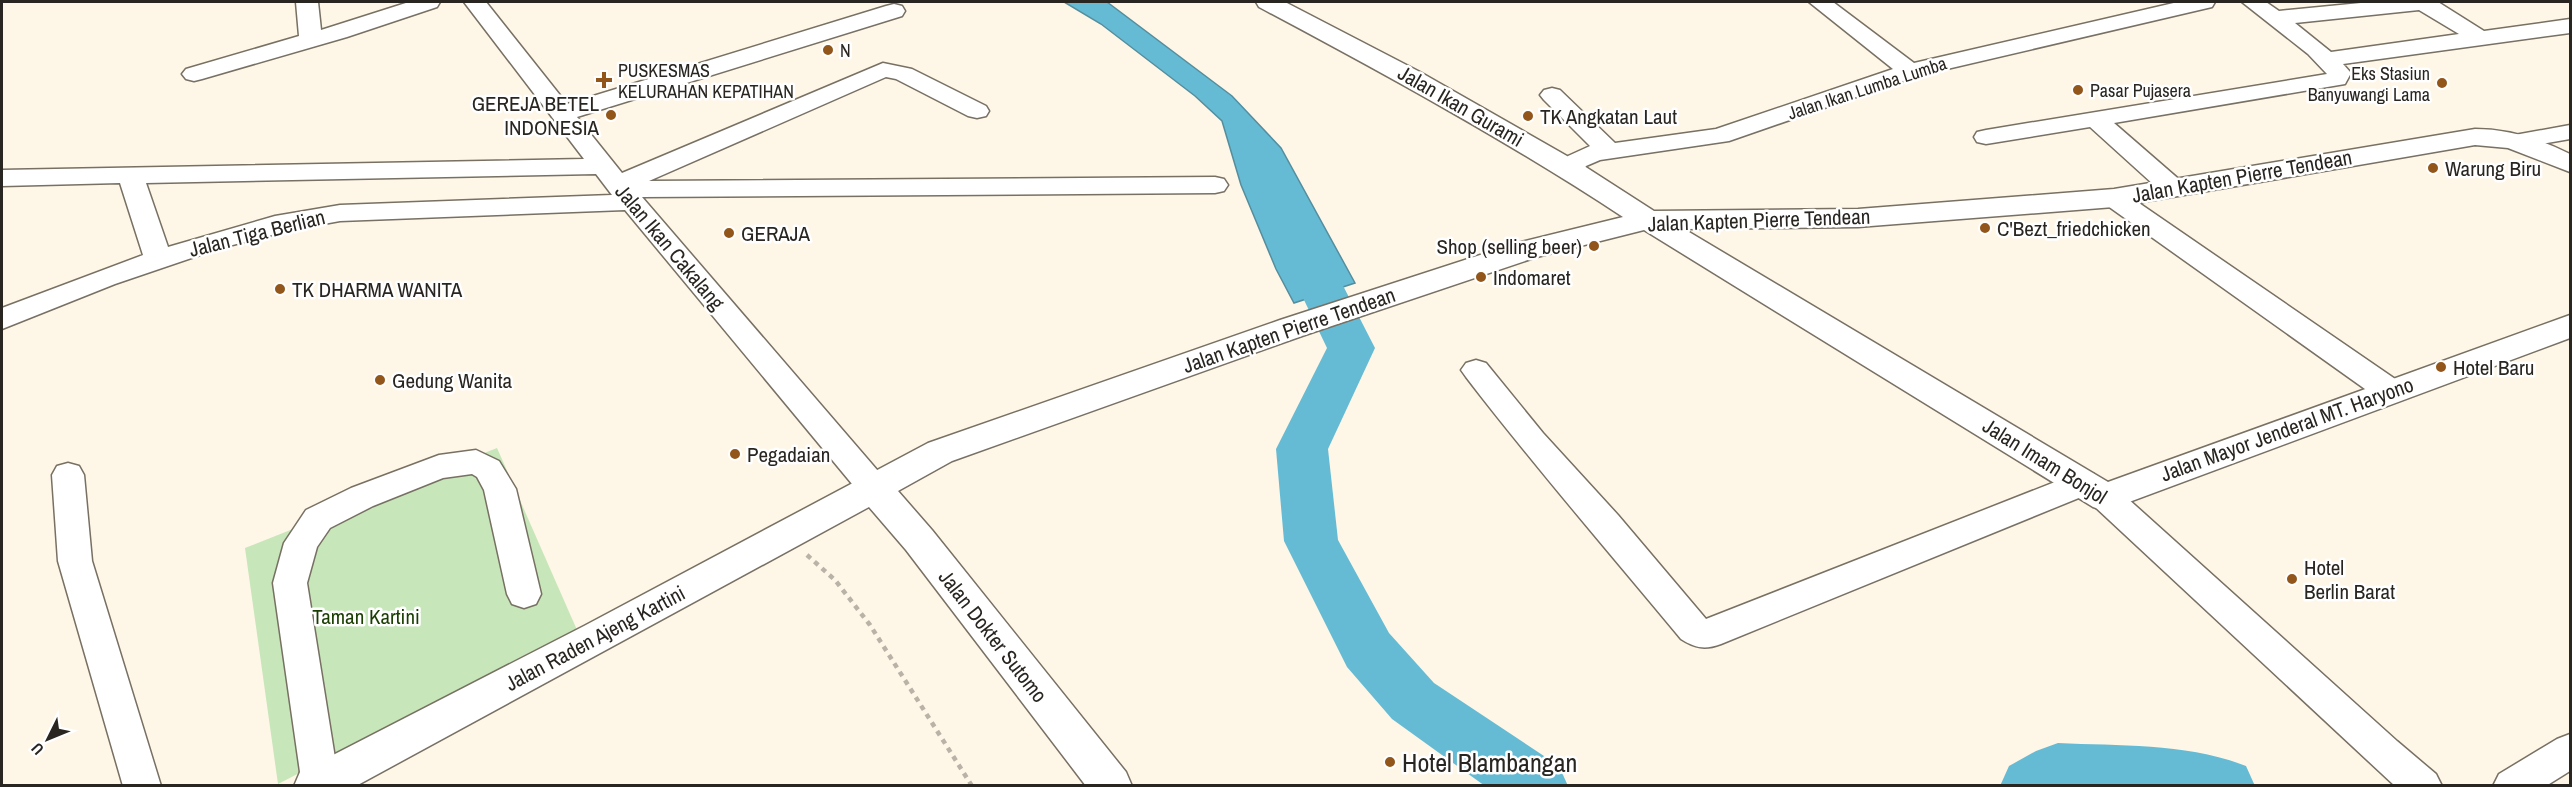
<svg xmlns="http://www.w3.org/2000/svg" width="2572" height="787" viewBox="0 0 2572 787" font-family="'Archivo Narrow',sans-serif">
	<rect width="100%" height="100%" fill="#fef6e7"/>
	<path fill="#c7e6b9" d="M 497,448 L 577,630 L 278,784 L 245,548 Z"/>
	<path fill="#66bbd4" stroke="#548e9e" stroke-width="1.5" d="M 1064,2 L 1107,2 L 1232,96 L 1281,148 L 1355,283 L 1294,303 L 1276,269 L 1241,185 L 1222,121 L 1195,96 L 1101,24 Z"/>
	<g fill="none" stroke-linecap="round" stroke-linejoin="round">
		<path fill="#66bbd4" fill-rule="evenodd" d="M 1294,219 L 1310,223 L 1316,233 L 1375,348 L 1328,449 L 1338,540 L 1389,633 L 1434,683 L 1559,766 L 1568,786 L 1485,786 L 1392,719 L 1347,667 L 1284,541 L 1276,449 L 1327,348 L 1272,233 L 1278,223 Z
			M 2058,743 C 2121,746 2187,743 2246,766 L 2255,786 L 2000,786 L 2009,766 L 2036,751 Z"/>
		<g stroke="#777063" stroke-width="3">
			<path id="minor" d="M 296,2 L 318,2 L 321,30 L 409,2 L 440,2 L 437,7 L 347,37 L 202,79 L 194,81 L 186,79 L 182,74 L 186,69 L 299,36 Z
				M 464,2 L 486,2 L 567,104 L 886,6 L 894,4 L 902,6 L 905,11 L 902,16 L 577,117 L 622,173 L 883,63 L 912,69 L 986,106 L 989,111 L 986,116 L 977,118 L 968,116 L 896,79 L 886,77 L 649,181 L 1215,177 L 1224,179 L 1228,185 L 1224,191 L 1215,193 L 642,197 L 884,478 L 889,487 L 884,496 L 873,499 L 862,496 L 625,210 L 340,221 L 291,230 L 221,248 L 115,284 L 2,329 L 2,308 L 143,255 L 120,183 L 2,186 L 2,170 L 584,159 ZM 596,174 L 612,195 L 340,205 L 275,216 L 168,247 L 146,183 Z
				M 1809,2 L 1833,2 L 1914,63 L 2178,2 L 2215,2 L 2212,7 L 1917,76 L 1729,141 L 1600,160 L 1586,166 L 1580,175 L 1571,178 L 1562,175 L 1558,170 L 1568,156 L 1590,146 L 1544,100 L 1540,95 L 1544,90 L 1552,88 L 1560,90 L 1615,143 L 1716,129 L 1893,69 Z
				M 2242,2 L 2266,2 L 2279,11 L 2371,2 L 2438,2 L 2484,31 L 2570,19 L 2570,33 L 2343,64 L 2351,73 L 2345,84 L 2114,123 L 2182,182 L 2186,188 L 2182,194 L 2173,196 L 2164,194 L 2090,127 L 1986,144 L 1977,142 L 1974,137 L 1977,132 L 1986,130 L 2327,74 L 2308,54 ZM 2419,10 L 2459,34 L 2331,52 L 2295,23 Z
				M 2570,125 L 2570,139 L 2518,148 L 2509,146 L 2506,141 L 2509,136 Z
				M 2114,190 L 2123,192 L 2401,383 L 2405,391 L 2401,399 L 2390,402 L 2379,399 L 2105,204 L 2101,198 L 2105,192 Z
				M 1476,360 L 1486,363 L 1543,433 L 1618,515 L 1706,619 L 2083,471 L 2094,474 L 2099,483 L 2097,487 L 2105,485 L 2116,488 L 2397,741 L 2436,774 L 2442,786 L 2395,786 L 2094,506 L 2089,497 L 2091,493 L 1721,644 C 1705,650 1695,648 1681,639 C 1609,552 1535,467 1466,377 L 1461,370 L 1466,363 Z
				M 476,450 L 499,461 L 516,489 L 541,594 L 536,604 L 524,608 L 512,604 L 507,594 L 484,490 L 477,477 L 472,474 L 443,478 L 373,506 L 330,528 L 317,547 L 307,583 L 339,783 L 338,786 L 302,786 L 273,583 L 284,543 L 306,510 L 351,488 L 439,455 Z
				M 68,463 L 79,466 L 84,475 L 92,561 L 161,786 L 123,786 L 58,561 L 52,475 L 57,466 Z
				M 2570,734 L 2570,771 L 2546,786 L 2493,786 L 2499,774 L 2557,739 Z"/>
		</g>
		<g stroke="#777063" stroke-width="3">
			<path id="major" d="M 1256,2 L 1285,2 L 1420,72 L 1581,164 L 1654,211 L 1858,209 L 2114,189 L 2475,129 C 2509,129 2540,139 2570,154 L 2570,172 L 2508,148 L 2475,145 L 2114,207 L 1858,227 L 1684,229 L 2108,482 L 2570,315 L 2570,338 L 2105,511 L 2093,507 L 1644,230 L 1537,257 L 1302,336 L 952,461 L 898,491 L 932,530 L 1126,772 L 1132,786 L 1086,786 L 906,550 L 869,507 L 356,786 L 294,786 L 300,772 L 584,626 L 928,443 L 1280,320 L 1517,243 L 1623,217 C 1506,140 1383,73 1259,7 Z"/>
		</g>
		<path stroke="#b9b3a7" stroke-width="4.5" stroke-dasharray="5 5" stroke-linecap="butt" d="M 807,555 L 835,580 L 870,625 L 972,786"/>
		<use href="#minor" fill="#fff" fill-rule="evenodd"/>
		<use href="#major" fill="#fff" fill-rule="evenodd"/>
	</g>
	<g fill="#93561a" stroke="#fff" stroke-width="2">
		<circle cx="828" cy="50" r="6"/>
		<path d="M601 71h6v6h6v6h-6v6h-6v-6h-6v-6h6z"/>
		<circle cx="2442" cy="83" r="6"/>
		<circle cx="2078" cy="90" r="6"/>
		<circle cx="611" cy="115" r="6"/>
		<circle cx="1528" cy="116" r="6"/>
		<circle cx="2433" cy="168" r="6"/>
		<circle cx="1985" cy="228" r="6"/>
		<circle cx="729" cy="233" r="6"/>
		<circle cx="1594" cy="246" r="6"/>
		<circle cx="1481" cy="277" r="6"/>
		<circle cx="280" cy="289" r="6"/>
		<circle cx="2441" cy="367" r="6"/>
		<circle cx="380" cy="380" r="6"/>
		<circle cx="735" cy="454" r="6"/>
		<circle cx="2292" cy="579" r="6"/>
		<circle cx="1390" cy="762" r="6"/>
	</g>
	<g text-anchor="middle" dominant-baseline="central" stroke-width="5" stroke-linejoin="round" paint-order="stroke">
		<g font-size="18" fill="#292621" stroke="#fff" text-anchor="start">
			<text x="840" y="50">N</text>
			<text x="618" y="70">PUSKESMAS<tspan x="618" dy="21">KELURAHAN KEPATIHAN</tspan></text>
			<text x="2430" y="73" text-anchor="end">Eks Stasiun<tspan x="2430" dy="21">Banyuwangi Lama</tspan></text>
			<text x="2090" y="90">Pasar Pujasera</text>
		</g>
		<g font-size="18" fill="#292621" stroke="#fff">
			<text transform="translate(1867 88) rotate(-18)">Jalan Ikan Lumba Lumba</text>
		</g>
		<g font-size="21" fill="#292621" stroke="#fff" text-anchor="start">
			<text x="599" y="103" text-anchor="end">GEREJA BETEL<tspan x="599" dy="24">INDONESIA</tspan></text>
			<text x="1540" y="116">TK Angkatan Laut</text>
			<text x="2445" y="168">Warung Biru</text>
			<text x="1997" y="228">C'Bezt_friedchicken</text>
			<text x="741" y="233">GERAJA</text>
			<text x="1582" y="246" text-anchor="end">Shop (selling beer)</text>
			<text x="1493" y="277">Indomaret</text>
			<text x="292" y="289">TK DHARMA WANITA</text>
			<text x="2453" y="367">Hotel Baru</text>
			<text x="392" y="380">Gedung Wanita</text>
			<text x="747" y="454">Pegadaian</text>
			<text x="2304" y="567">Hotel<tspan x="2304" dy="24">Berlin Barat</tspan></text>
		</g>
		<g font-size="21" fill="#292621" stroke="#fff">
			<text transform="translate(1461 106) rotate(30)">Jalan Ikan Gurami</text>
			<text transform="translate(2242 176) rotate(-10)">Jalan Kapten Pierre Tendean</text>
			<text transform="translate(1759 220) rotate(-2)">Jalan Kapten Pierre Tendean</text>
			<text transform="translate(257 233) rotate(-14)">Jalan Tiga Berlian</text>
			<text transform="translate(670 247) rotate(50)">Jalan Ikan Cakalang</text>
			<text transform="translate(1289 330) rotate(-19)">Jalan Kapten Pierre Tendean</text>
			<text transform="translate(2287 429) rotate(-20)">Jalan Mayor Jenderal MT. Haryono</text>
			<text transform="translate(2045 461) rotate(32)">Jalan Imam Bonjol</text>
			<text transform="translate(993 636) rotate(52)">Jalan Dokter Sutomo</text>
			<text transform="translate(595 638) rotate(-28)">Jalan Raden Ajeng Kartini</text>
		</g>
		<g font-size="21" fill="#1a3e01" stroke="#fff">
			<text x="366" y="616">Taman Kartini</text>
		</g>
		<g font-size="26" fill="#292621" stroke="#fff" text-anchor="start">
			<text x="1402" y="762">Hotel Blambangan</text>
		</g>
	</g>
	<rect width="2572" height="787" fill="none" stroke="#292621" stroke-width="6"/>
	<g transform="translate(48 739) rotate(227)" stroke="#ffffff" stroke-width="4.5" paint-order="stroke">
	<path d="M0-4.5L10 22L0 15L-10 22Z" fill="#292621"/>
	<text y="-9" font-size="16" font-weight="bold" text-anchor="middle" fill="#292621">U</text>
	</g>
</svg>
